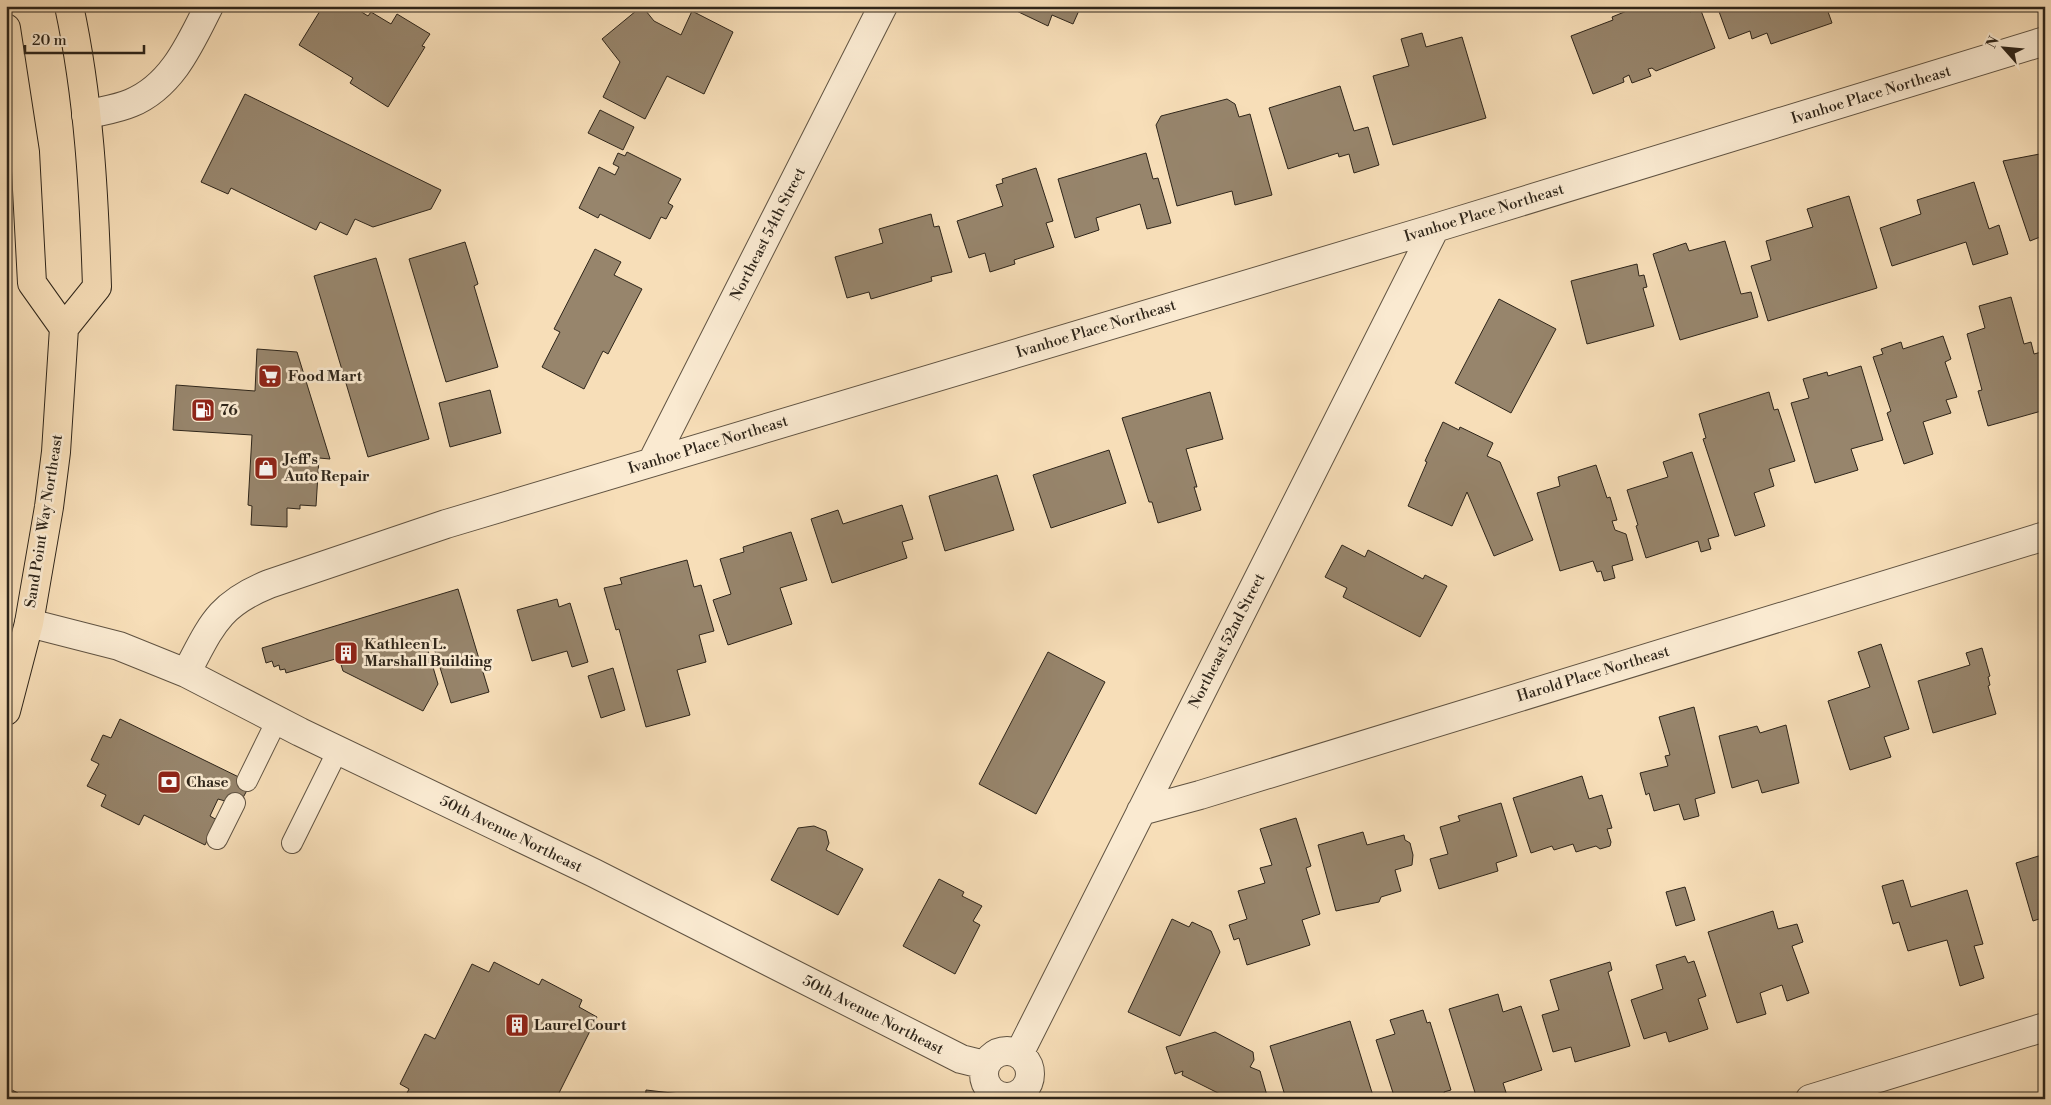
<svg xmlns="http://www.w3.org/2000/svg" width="2051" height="1105" viewBox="0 0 2051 1105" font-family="'Libre Bodoni',serif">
	<rect width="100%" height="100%" fill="#f7deb8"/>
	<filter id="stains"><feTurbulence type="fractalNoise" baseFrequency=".004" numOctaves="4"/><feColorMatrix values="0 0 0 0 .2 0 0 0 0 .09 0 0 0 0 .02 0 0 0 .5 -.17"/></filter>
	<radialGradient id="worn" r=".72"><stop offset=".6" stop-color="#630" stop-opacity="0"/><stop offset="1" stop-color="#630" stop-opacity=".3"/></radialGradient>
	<path fill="#97856c" stroke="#2e251a" d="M 323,6 L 352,6 L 368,16 L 371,12 L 391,24 L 397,14 L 430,34 L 422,46 L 425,47 L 388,107 L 350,83 L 353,78 L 299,45 Z
		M 642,6 L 654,21 L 681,35 L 692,11 L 733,32 L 704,94 L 667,76 L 645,119 L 603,97 L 620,62 L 602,39 Z
		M 1006,6 L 1081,6 L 1073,24 L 1052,15 L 1048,26 Z
		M 1639,6 L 1687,6 L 1690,12 L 1700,8 L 1715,48 L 1656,71 L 1652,68 L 1648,69 L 1651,76 L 1632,83 L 1629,75 L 1623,78 L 1624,82 L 1593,94 L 1571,36 L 1613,20 L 1612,17 Z
		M 1717,6 L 1826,6 L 1832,23 L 1771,44 L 1767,33 L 1752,39 L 1750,31 L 1729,39 Z
		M 1900,6 L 1914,6 L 1901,10 Z
		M 1422,33 L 1426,47 L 1462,37 L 1486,118 L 1393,145 L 1373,76 L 1409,66 L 1401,39 Z
		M 1340,86 L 1354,131 L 1368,127 L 1379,165 L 1354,173 L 1349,154 L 1339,157 L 1338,153 L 1288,169 L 1269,108 Z
		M 245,94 L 441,190 L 431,209 L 373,227 L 355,219 L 347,235 L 320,222 L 316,230 L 231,188 L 228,194 L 201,182 Z
		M 1227,99 L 1235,104 L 1239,117 L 1250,114 L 1272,195 L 1235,205 L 1232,191 L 1177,206 L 1156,125 L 1161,116 Z
		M 600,110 L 634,127 L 623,150 L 588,133 Z
		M 627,152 L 681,179 L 668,203 L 673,206 L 666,219 L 661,217 L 650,239 L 600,214 L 598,218 L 579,208 L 599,167 L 615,175 L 619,167 L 613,164 L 618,153 L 625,156 Z
		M 1146,153 L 1153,179 L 1158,178 L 1171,223 L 1147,229 L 1140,204 L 1096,218 L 1099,230 L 1075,238 L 1058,179 Z
		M 2045,153 L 2045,235 L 2030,241 L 2003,161 Z
		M 1036,168 L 1053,221 L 1046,223 L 1054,247 L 1014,260 L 1015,264 L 990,272 L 985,253 L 969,258 L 957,221 L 1003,206 L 996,185 L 1003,183 L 1002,179 Z
		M 1974,182 L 1989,229 L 1999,225 L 2008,254 L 1973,265 L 1966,242 L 1892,266 L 1880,228 L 1921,214 L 1917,200 Z
		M 1849,196 L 1877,288 L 1768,321 L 1751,266 L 1771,260 L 1766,241 L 1813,227 L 1807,209 Z
		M 931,214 L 934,227 L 939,226 L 952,272 L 931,277 L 932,281 L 871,299 L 869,292 L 847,298 L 835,257 L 883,243 L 879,229 Z
		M 1725,241 L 1741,294 L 1751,292 L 1758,317 L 1680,340 L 1653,254 L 1686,243 L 1689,251 Z
		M 465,242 L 478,284 L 474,286 L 498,367 L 446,382 L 409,259 Z
		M 595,249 L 621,262 L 614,275 L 642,289 L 608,354 L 603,351 L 584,389 L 542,367 L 560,332 L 554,329 Z
		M 376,258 L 429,439 L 368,457 L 314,276 Z
		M 1637,264 L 1639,276 L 1644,275 L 1647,287 L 1643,288 L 1654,326 L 1587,344 L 1571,281 Z
		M 2011,297 L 2024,344 L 2031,342 L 2034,354 L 2045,351 L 2045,410 L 1988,426 L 1978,391 L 1982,390 L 1967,334 L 1985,328 L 1979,306 Z
		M 1499,299 L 1556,329 L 1511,413 L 1455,383 Z
		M 1943,336 L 1951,359 L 1945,362 L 1957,397 L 1946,400 L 1951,413 L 1923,422 L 1933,454 L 1904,464 L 1887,413 L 1891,411 L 1873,357 L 1883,354 L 1881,349 L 1901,342 L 1903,349 Z
		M 257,349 L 297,352 L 330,459 L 319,458 L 316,506 L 300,505 L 300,509 L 287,508 L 287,527 L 251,525 L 252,506 L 248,505 L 252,435 L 173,430 L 176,385 L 255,391 Z
		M 1861,366 L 1883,440 L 1851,449 L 1858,470 L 1815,483 L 1791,403 L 1809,398 L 1803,379 L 1827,372 L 1828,376 Z
		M 490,390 L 501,433 L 450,447 L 439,403 Z
		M 1210,392 L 1223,439 L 1186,449 L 1197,487 L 1194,487 L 1201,510 L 1158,523 L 1152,502 L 1149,502 L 1122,418 Z
		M 1769,392 L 1774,410 L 1778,409 L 1795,461 L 1769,469 L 1774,486 L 1754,493 L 1765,526 L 1735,536 L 1703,439 L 1706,438 L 1699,414 Z
		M 1443,422 L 1459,430 L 1460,427 L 1493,443 L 1487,456 L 1500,462 L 1533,540 L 1494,556 L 1467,492 L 1452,526 L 1408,506 L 1427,462 L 1425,461 Z
		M 1109,450 L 1126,503 L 1051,528 L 1033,475 Z
		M 1692,452 L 1719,536 L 1708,539 L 1711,549 L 1701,552 L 1698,541 L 1646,558 L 1636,526 L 1638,525 L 1627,490 L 1668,477 L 1663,462 Z
		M 1596,465 L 1607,498 L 1610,497 L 1617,520 L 1612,521 L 1615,530 L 1626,534 L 1633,560 L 1612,566 L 1615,578 L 1604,581 L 1601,571 L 1597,572 L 1593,561 L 1560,571 L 1537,493 L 1560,486 L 1558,477 Z
		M 997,475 L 1014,530 L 945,551 L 929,496 Z
		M 902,505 L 913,539 L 902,542 L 907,558 L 832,583 L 811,519 L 838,510 L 843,524 Z
		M 791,532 L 807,580 L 780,588 L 792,624 L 728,645 L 713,600 L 731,594 L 720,559 L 744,552 L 743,547 Z
		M 1342,545 L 1365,557 L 1368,550 L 1423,579 L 1425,575 L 1447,586 L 1420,637 L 1343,597 L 1347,588 L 1325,577 Z
		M 687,560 L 694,587 L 701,585 L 714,631 L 699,635 L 706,662 L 677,670 L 690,715 L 646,727 L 619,629 L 616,630 L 604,588 L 622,584 L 620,578 Z
		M 458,589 L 489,692 L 451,703 L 433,645 L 427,647 L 438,684 L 423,711 L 343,671 L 339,658 L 286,673 L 285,669 L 280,670 L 279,665 L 274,667 L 272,661 L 266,663 L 262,648 Z
		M 557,599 L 559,607 L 570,603 L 588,662 L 572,667 L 567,651 L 532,661 L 517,610 Z
		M 1881,644 L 1909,729 L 1884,737 L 1891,757 L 1850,770 L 1828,701 L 1870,687 L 1858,652 Z
		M 1982,648 L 1990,676 L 1988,677 L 1990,685 L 1988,686 L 1996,714 L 1933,733 L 1918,681 L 1970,665 L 1966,653 Z
		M 1048,652 L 1105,682 L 1036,814 L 979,784 Z
		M 613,668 L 625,710 L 601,718 L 588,676 Z
		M 1694,707 L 1715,793 L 1695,799 L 1699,816 L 1684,820 L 1679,804 L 1654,811 L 1649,793 L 1646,795 L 1640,773 L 1668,766 L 1665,756 L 1670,755 L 1659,717 Z
		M 120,719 L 251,783 L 239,805 L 218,799 L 210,816 L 217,820 L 205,845 L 144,815 L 139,825 L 101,806 L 106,795 L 87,786 L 99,764 L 91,760 L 103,735 L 111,738 Z
		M 1786,725 L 1799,783 L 1762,793 L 1758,780 L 1732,788 L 1719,736 L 1757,726 L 1760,733 Z
		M 1582,776 L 1589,799 L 1602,795 L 1612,828 L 1607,829 L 1611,842 L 1610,846 L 1600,849 L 1596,846 L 1576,852 L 1573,844 L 1554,850 L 1552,846 L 1531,853 L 1513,798 Z
		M 1501,803 L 1517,856 L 1496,863 L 1498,871 L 1439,889 L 1430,859 L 1448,854 L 1440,827 L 1460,821 L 1458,816 Z
		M 1296,818 L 1311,866 L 1306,868 L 1320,914 L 1302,920 L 1310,945 L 1247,965 L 1239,938 L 1234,940 L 1229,925 L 1247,919 L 1238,891 L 1265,883 L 1260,868 L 1272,865 L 1260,829 Z
		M 814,826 L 826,831 L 829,843 L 826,850 L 863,869 L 838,915 L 771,880 L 798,828 Z
		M 1363,832 L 1367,845 L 1404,835 L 1405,840 L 1410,843 L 1413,855 L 1412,865 L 1395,870 L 1401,891 L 1381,897 L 1379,902 L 1336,911 L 1318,845 Z
		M 2045,854 L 2045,917 L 2033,921 L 2016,863 Z
		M 939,879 L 964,892 L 962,896 L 982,906 L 973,921 L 980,925 L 955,974 L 903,946 Z
		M 1903,880 L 1911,907 L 1967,890 L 1983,944 L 1974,946 L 1984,978 L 1960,986 L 1947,940 L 1908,951 L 1899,922 L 1893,924 L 1882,886 Z
		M 1685,887 L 1695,920 L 1676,926 L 1666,892 Z
		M 1773,911 L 1778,929 L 1797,924 L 1803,942 L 1792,946 L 1809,993 L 1787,1001 L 1782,985 L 1760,993 L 1766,1014 L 1737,1023 L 1708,932 Z
		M 1172,919 L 1189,927 L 1192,922 L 1211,931 L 1220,952 L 1180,1036 L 1128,1012 Z
		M 1685,956 L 1688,963 L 1694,961 L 1706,996 L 1698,999 L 1708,1029 L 1669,1042 L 1666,1032 L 1644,1039 L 1631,1000 L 1663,989 L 1656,965 Z
		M 494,962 L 539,985 L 542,979 L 582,1000 L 579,1007 L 597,1017 L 558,1095 L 565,1099 L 404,1099 L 409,1089 L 400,1084 L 425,1034 L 435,1039 L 472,964 L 489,972 Z
		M 1610,962 L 1612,970 L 1608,972 L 1630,1046 L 1575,1062 L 1571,1047 L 1553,1052 L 1542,1015 L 1559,1010 L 1550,980 Z
		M 1498,994 L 1503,1012 L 1521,1006 L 1542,1070 L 1503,1083 L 1508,1099 L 1477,1099 L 1449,1009 Z
		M 1423,1010 L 1427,1023 L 1430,1022 L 1451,1090 L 1444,1092 L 1446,1099 L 1395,1099 L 1376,1040 L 1395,1034 L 1390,1020 Z
		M 1350,1021 L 1374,1099 L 1286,1099 L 1270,1046 Z
		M 1215,1032 L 1253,1052 L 1254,1060 L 1250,1067 L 1260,1071 L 1268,1099 L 1230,1099 L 1182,1075 L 1183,1071 L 1175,1074 L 1166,1047 Z
		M 6,1087 L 18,1093 L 15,1099 L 6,1099 Z
		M 646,1090 L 689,1095 L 689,1099 L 645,1099 Z"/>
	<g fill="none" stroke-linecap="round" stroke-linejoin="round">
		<g stroke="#605342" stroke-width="22">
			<path id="lane" d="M 247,781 L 277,720
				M 217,839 L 235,803
				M 292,843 L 338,750"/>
		</g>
		<g stroke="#605342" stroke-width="30">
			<path id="street" d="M 86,115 C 101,111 117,109 131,103 C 172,86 190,44 209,6
				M 652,462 L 883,6
				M 29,623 L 119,646 L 186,673 L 300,732 L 594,873 L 961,1059 L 985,1065
				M 186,673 C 211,627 217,605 269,584 L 446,524 L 1435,228 L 2045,41
				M 1141,811 L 1200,795 L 2045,536
				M984 1074a23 23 0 1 1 46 0a23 23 0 1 1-46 0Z
				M 1019,1054 L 1435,228
				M 1810,1099 L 2045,1027"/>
		</g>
		<g stroke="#2e251a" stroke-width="30">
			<path id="primary" d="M 6,28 L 25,152 L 32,283 L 64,328
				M 6,711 L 29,623 L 49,507 L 56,452 L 64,328 L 97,287 C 94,193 89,98 69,6"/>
		</g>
		<use href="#lane" stroke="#faead1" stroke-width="20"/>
		<use href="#street" stroke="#faead1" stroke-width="28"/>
		<use href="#primary" stroke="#f7deb8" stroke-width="28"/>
	</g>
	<defs>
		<g id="supermarket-square" transform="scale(1.25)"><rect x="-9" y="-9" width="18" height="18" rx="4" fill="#8f2418" stroke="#faead1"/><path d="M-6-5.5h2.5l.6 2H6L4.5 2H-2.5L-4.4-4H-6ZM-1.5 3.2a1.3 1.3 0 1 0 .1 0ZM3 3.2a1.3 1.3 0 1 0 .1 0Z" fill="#fff"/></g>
		<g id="fuel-square" transform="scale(1.25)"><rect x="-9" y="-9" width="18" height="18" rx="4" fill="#8f2418" stroke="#faead1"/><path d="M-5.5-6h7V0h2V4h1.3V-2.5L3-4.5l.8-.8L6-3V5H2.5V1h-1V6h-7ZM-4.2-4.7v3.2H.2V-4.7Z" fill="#fff"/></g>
		<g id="shop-square" transform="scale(1.25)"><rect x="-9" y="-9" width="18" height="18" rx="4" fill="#8f2418" stroke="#faead1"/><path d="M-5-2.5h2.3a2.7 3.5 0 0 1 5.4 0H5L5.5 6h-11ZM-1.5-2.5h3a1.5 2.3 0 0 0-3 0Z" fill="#fff"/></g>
		<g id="building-square" transform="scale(1.25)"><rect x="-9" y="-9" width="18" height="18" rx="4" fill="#8f2418" stroke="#faead1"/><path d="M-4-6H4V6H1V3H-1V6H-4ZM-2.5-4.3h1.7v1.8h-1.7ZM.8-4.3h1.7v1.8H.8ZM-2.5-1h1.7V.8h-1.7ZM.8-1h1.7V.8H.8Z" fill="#fff"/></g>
		<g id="bank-square" transform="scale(1.25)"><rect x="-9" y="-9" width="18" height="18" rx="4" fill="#8f2418" stroke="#faead1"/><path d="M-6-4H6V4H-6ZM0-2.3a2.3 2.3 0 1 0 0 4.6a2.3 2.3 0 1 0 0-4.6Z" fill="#fff"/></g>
	</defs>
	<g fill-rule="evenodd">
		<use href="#supermarket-square" x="270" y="376"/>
		<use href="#fuel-square" x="203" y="410"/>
		<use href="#shop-square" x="266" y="468"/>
		<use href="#building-square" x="346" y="653"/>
		<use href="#bank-square" x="169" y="782"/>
		<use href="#building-square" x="517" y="1025"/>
	</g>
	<g text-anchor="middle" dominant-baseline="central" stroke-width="5" stroke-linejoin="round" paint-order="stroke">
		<g font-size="15" fill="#2e251a" stroke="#faead1">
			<text transform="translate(1871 95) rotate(-17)">Ivanhoe Place Northeast</text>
			<text transform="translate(1484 213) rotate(-17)">Ivanhoe Place Northeast</text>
			<text transform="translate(768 234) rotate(-63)">Northeast 54th Street</text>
			<text transform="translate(1096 329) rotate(-17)">Ivanhoe Place Northeast</text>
			<text transform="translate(708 445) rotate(-17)">Ivanhoe Place Northeast</text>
			<text transform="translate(44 521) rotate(-81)">Sand Point Way Northeast</text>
			<text transform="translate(1227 641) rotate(-63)">Northeast 52nd Street</text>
			<text transform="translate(1593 674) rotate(-17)">Harold Place Northeast</text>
			<text transform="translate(511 834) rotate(26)">50th Avenue Northeast</text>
			<text transform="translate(873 1015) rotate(27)">50th Avenue Northeast</text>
		</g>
		<g font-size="15" font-weight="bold" fill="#2e251a" stroke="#faead1" text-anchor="start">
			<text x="288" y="376">Food Mart</text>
			<text x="220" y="410">76</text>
			<text x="284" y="459">Jeff's<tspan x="284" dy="17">Auto Repair</tspan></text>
			<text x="364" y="644">Kathleen L.<tspan x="364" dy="17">Marshall Building</tspan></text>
			<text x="186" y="782">Chase</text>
			<text x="534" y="1025">Laurel Court</text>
		</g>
	</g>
	<rect width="2051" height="1105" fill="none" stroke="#f7deb8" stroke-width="25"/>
	<rect x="8" y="8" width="2036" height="1090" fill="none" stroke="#2e251a" stroke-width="2.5"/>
	<rect x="12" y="12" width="2026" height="1080" fill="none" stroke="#2e251a"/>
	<g transform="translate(2004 48) rotate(297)" stroke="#faead1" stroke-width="4" paint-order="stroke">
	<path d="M0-4L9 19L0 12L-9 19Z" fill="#2e251a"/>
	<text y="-8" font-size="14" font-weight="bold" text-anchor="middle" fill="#2e251a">N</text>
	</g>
	<path d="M25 45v8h119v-8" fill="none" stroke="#2e251a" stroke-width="2.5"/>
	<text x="32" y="45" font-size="15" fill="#2e251a" stroke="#faead1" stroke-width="4" paint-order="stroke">20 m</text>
	<rect width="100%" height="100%" filter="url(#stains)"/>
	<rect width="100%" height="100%" fill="url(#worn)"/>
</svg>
